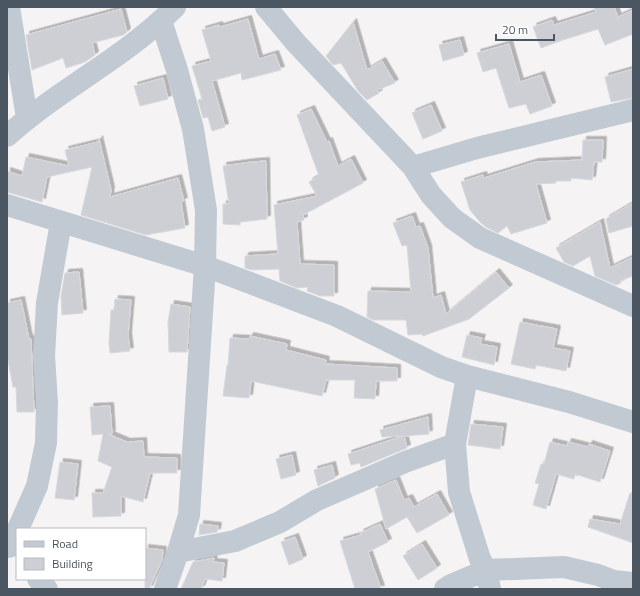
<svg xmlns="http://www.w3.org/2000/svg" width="640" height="596" viewBox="0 0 640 596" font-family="'Titillium Web',sans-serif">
	<defs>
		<filter id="shadow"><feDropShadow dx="3.5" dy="-3.5" stdDeviation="0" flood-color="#0004"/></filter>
	</defs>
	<rect width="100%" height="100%" fill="#f5f3f3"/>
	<path fill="#cdcfd5" stroke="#d7d9de" filter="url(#shadow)" d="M 594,7 L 614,7 L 618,17 L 633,10 L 633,34 L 605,45 L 598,29 L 563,40 L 541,48 L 533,27 L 552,20 L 554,25 L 596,12 Z
		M 121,9 L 127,32 L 123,35 L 92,43 L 95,55 L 85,62 L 66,68 L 63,58 L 32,70 L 26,35 Z
		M 248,19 L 259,59 L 275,54 L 281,70 L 242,80 L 241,73 L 212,81 L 225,127 L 212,131 L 208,117 L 203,118 L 198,100 L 202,99 L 192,66 L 211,61 L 202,30 L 219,25 L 220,27 Z
		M 353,22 L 367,70 L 382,61 L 395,83 L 377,90 L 379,93 L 367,100 L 358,91 L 341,63 L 333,65 L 326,56 Z
		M 460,40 L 464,55 L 443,61 L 439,45 Z
		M 509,44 L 520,82 L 541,75 L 552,106 L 530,114 L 526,104 L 509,108 L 496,68 L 483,72 L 477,53 Z
		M 633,69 L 633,98 L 611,102 L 605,77 Z
		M 163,78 L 168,99 L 140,106 L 134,86 Z
		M 431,105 L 442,131 L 423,139 L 412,113 Z
		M 311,109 L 327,142 L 329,141 L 338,166 L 351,159 L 363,183 L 303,215 L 304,220 L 297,222 L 300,264 L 334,265 L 334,296 L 320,296 L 307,291 L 308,287 L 297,288 L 280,281 L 279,269 L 252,270 L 245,268 L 245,256 L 278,254 L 274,205 L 317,196 L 309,182 L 319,176 L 297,115 Z
		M 99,139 L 111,190 L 110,197 L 178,178 L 184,201 L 181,202 L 185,228 L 146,235 L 81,215 L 92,167 L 47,177 L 42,202 L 7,192 L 7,171 L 22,176 L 26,157 L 69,166 L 65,150 L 98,142 Z
		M 583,140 L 603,140 L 602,162 L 594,162 L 592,180 L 571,178 L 571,181 L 556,181 L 556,183 L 536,184 L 547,223 L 511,234 L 507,226 L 498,233 L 486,227 L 480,222 L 470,210 L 461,182 L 483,175 L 484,178 L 535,162 L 582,160 Z
		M 266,161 L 267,219 L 240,222 L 240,225 L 223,224 L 223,204 L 229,204 L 223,166 L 252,162 Z
		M 633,203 L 633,226 L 609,233 L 606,219 Z
		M 412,216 L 416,227 L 420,226 L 428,248 L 433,298 L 441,295 L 446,314 L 496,272 L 509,288 L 469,319 L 423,336 L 422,334 L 408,335 L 406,320 L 373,320 L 367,317 L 368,291 L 411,292 L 407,245 L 402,246 L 393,223 Z
		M 600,222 L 610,268 L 633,257 L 633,276 L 620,281 L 621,283 L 616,285 L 595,276 L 590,256 L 573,266 L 564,262 L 556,248 Z
		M 79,272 L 83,313 L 62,315 L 61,296 L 65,273 Z
		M 115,299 L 131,300 L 128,336 L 130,351 L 110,353 L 109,343 L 111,310 L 114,310 Z
		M 21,300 L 29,339 L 31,339 L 34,412 L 17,412 L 16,387 L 13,387 L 7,355 L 7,303 Z
		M 171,304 L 190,307 L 187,352 L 169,352 L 168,322 Z
		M 520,322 L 557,329 L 553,348 L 570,351 L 566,371 L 536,365 L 535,369 L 511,364 Z
		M 467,335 L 482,338 L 480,344 L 497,347 L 494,365 L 462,357 Z
		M 250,336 L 287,344 L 286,350 L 326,360 L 325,364 L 397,368 L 397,381 L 376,381 L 375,399 L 354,398 L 355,380 L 326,380 L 322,396 L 251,381 L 249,398 L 223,396 L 227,365 L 228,365 L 230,338 L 249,339 Z
		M 110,406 L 112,434 L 108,434 L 127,442 L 143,441 L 144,457 L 177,458 L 177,473 L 150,473 L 143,502 L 121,496 L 121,516 L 93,517 L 92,493 L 103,493 L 112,467 L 98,461 L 103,434 L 92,435 L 90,407 Z
		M 428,417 L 429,434 L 404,436 L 407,448 L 361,467 L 360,463 L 351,465 L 348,454 L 403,436 L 382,437 L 380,430 Z
		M 471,424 L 503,427 L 500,449 L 468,445 Z
		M 550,442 L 567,446 L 568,442 L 588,447 L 589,444 L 610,451 L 600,482 L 575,474 L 574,479 L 556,474 L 546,509 L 533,505 L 539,484 L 535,483 L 541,464 L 544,464 Z
		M 292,455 L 296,475 L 281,479 L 276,459 Z
		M 60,462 L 78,464 L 74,500 L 55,498 Z
		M 332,465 L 335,478 L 318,486 L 314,470 Z
		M 396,480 L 404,500 L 409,498 L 414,507 L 437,494 L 449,515 L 417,533 L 407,517 L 386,529 L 375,489 Z
		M 630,493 L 633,493 L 633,543 L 588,527 L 590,519 L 620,524 Z
		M 200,524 L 218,526 L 217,532 L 199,535 Z
		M 380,524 L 388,542 L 368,552 L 381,589 L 355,589 L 340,541 L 361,535 L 360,533 Z
		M 295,537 L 303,559 L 289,565 L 281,542 Z
		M 422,544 L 437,568 L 418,580 L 403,556 Z
		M 145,548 L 163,550 L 162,560 L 149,589 L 145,589 Z
		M 214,558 L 213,562 L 224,563 L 222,581 L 205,579 L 201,589 L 181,589 L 193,562 Z"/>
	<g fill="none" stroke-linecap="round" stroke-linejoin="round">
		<path stroke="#c1cad2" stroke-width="22" d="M 9,7 L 27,118
			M 266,7 L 296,43 L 413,167 L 431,195 L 452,218 L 480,238 L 633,306
			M 161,21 L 177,70 L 193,129 L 206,210 L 205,266 L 189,515 L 178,552 L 165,589
			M 7,136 C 60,88 125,58 175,7
			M 413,167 L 477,148 L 633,110
			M 7,205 L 205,266 L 337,316 L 441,367 L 467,376 L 569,402 L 633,422
			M 467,376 L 455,444 L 459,492 L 480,559 L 486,570 L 490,589
			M 18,529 L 37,486 L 46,443 L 47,402 L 44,356 L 47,303 L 61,222
			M 9,547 L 17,530
			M 178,552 L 235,541 L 280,522 L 317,500 L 405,462 L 455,444
			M 38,579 L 47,589
			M 445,589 L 451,585 L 486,570 L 564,567 L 598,575 L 614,581 L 633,583"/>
	</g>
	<rect width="640" height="596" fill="none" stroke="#4a5661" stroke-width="16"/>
	<rect x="16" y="528" width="130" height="52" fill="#ffffff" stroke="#b7bbc0"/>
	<rect x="24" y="541" width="20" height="6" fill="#c1cad2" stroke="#b7bbc0"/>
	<text x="52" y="548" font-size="12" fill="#4a5661">Road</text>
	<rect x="24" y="558" width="20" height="12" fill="#cdcfd5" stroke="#b7bbc0"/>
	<text x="52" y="568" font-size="12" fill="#4a5661">Building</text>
	<path d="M496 34v6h58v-6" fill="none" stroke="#4a5661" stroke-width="2"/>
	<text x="502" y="34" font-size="12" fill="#4a5661" stroke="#ffffff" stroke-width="3" paint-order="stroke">20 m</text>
</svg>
